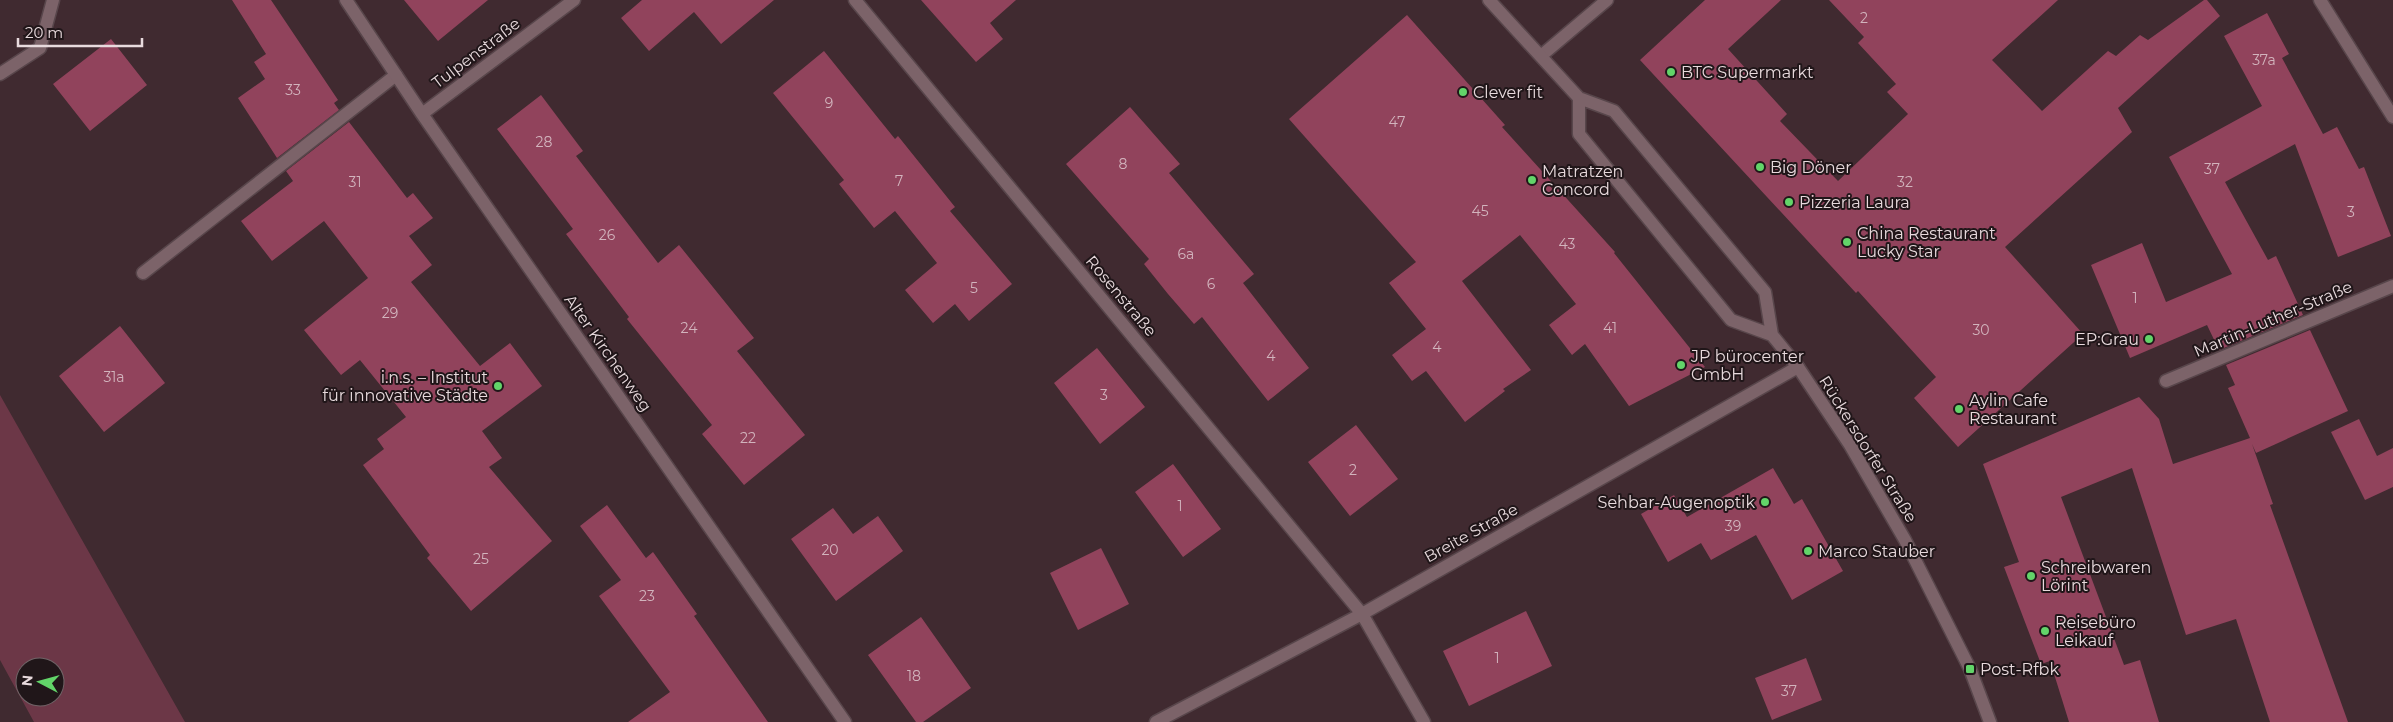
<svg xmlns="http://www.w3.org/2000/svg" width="2393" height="722" viewBox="0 0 2393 722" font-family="Montserrat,sans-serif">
	<rect width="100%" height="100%" fill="#402a30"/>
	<path fill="#6c3747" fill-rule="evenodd" d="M 0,395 L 185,722 L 34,722 L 0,660 ZM 25,667 L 55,667 L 55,697 L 25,697 Z"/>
	<path fill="#91435c" d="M 232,0 L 271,0 L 338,100 L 334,103 L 339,110 L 277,158 L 238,98 L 265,79 L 254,62 L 266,54 Z
		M 404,0 L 488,0 L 438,41 Z
		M 642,0 L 774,0 L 721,44 L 694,12 L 649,51 L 621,18 Z
		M 921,0 L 1016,0 L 990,23 L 1003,39 L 976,62 Z
		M 1705,0 L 1781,0 L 1728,49 L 1787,114 L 1780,121 L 1838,181 L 1908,114 L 1887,92 L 1896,84 L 1858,43 L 1864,37 L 1829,0 L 2058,0 L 1992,60 L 2042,111 L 2108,51 L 2116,56 L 2140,35 L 2148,40 L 2204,0 L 2207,0 L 2220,16 L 2118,108 L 2132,132 L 2005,247 L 2083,334 L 1958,447 L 1914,398 L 1936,377 L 1858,291 L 1856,293 L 1640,60 Z
		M 2267,13 L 2289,54 L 2282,58 L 2323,134 L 2337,127 L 2359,169 L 2364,167 L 2391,236 L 2338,257 L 2295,144 L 2225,182 L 2268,260 L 2276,256 L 2303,315 L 2219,350 L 2207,325 L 2130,358 L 2091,265 L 2142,243 L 2166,302 L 2232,274 L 2169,157 L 2262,106 L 2224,36 Z
		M 1407,15 L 1505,125 L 1502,127 L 1615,252 L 1614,253 L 1705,367 L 1629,406 L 1585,344 L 1572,355 L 1549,325 L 1576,304 L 1520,235 L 1462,281 L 1531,370 L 1503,389 L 1505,391 L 1465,422 L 1426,371 L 1412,381 L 1392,355 L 1426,329 L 1389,283 L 1416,262 L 1289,119 Z
		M 111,39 L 147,85 L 90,131 L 53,84 Z
		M 824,51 L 895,139 L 898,136 L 955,207 L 950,211 L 1012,284 L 969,321 L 955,304 L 933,323 L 905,290 L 937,263 L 895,211 L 874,228 L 839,184 L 844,180 L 773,93 Z
		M 541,95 L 583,151 L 576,156 L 658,263 L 679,245 L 754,338 L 737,351 L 805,435 L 744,485 L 702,434 L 712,425 L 627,319 L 629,317 L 566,234 L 573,229 L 497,129 Z
		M 1130,107 L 1180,164 L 1169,173 L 1254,274 L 1243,283 L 1309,368 L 1268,401 L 1202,317 L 1194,324 L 1168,294 L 1144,264 L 1149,259 L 1066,164 Z
		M 349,122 L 407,198 L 413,193 L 433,218 L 409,236 L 432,265 L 411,282 L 480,366 L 510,343 L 542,386 L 482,431 L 502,458 L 489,467 L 552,541 L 471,611 L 427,558 L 430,555 L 363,465 L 384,449 L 377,439 L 406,417 L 360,360 L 341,375 L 304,330 L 368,278 L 324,221 L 272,261 L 241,221 L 293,181 L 286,171 Z
		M 120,326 L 165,383 L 104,432 L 59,376 Z
		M 2310,330 L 2348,411 L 2256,453 L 2252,444 L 2273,504 L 2270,505 L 2348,722 L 2270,722 L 2236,619 L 2186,635 L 2132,468 L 2061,497 L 2124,665 L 2140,660 L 2159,722 L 2069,722 L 2050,661 L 2041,664 L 2004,567 L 2019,562 L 1983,464 L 2139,397 L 2159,419 L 2173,464 L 2250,438 L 2228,388 L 2235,385 L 2226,365 Z
		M 1097,348 L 1145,407 L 1100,444 L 1054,383 Z
		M 2359,419 L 2377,456 L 2393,448 L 2393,487 L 2365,500 L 2331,432 Z
		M 1356,425 L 1398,479 L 1350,516 L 1308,462 Z
		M 1173,464 L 1221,529 L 1183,557 L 1135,492 Z
		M 1773,468 L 1794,504 L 1802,499 L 1843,571 L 1792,600 L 1756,535 L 1711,560 L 1701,543 L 1668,562 L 1641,514 L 1674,495 L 1687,517 Z
		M 607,505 L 646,558 L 653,552 L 697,614 L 694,616 L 768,722 L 628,722 L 670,692 L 599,596 L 621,580 L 580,526 Z
		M 833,508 L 853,534 L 878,516 L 903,551 L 836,601 L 791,539 Z
		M 1101,548 L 1129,604 L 1078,630 L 1050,573 Z
		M 1526,611 L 1552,666 L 1469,706 L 1443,651 Z
		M 921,617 L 971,688 L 923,722 L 916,722 L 868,655 Z
		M 1806,658 L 1822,700 L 1772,720 L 1755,678 Z"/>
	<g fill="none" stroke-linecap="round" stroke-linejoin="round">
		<g stroke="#58464b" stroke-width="15">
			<path id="lane" d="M 0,74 L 40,48 L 53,0
				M 143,273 L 396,75"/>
		</g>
		<g stroke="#58464b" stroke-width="15">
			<path id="street" d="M 346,0 L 422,114 L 845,722
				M 855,0 L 1362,614 L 1424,722
				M 2320,0 L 2393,117
				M 1542,55 L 1607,0
				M 422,114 L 574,0
				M 2166,381 L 2393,286
				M 1156,722 L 1362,614 L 1798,367"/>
		</g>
		<g stroke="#58464b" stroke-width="15">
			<path id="secondary" d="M 1489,0 L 1579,98 L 1614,111 L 1765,292 L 1772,335 L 1798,367 L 1850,445 L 1905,540 L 1970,669 L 1990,722
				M 1579,98 L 1579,134 L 1731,320 L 1772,335"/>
		</g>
		<use href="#lane" stroke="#7c6369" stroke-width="12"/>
		<use href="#street" stroke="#7c6369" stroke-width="12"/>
		<use href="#secondary" stroke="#7c6369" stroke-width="12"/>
	</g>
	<g fill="#62d469" stroke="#201619" stroke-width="2">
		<circle cx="1671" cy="72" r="5"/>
		<circle cx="1463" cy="92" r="5"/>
		<circle cx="1760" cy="167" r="5"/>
		<circle cx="1532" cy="180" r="5"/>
		<circle cx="1789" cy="202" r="5"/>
		<circle cx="1847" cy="242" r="5"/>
		<circle cx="2149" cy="339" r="5"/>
		<circle cx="1681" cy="365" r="5"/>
		<circle cx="498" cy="386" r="5"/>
		<circle cx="1959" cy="409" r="5"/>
		<circle cx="1765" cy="502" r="5"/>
		<circle cx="1808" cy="551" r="5"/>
		<circle cx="2031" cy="576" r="5"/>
		<circle cx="2045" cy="631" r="5"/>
		<rect x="1965" y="664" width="10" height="10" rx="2.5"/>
	</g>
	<g text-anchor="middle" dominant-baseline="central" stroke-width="4" stroke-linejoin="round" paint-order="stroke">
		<g font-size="14" fill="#d2b4bd">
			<text x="1864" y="18">2</text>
			<text x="2264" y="60">37a</text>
			<text x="293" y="90">33</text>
			<text x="829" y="103">9</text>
			<text x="1397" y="122">47</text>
			<text x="544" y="142">28</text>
			<text x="1123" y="164">8</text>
			<text x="2212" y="169">37</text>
			<text x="899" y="181">7</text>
			<text x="355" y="182">31</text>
			<text x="1905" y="182">32</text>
			<text x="1480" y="211">45</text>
			<text x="2351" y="212">3</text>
			<text x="607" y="235">26</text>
			<text x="1567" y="244">43</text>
			<text x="1186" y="254">6a</text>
			<text x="1211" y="284">6</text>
			<text x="974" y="288">5</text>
			<text x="2135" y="298">1</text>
			<text x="390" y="313">29</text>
			<text x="689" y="328">24</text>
			<text x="1610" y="328">41</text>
			<text x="1981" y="330">30</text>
			<text x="1437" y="347">4</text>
			<text x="1271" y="356">4</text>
			<text x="114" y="377">31a</text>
			<text x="1104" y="395">3</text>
			<text x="748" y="438">22</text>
			<text x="1353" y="470">2</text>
			<text x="1180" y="506">1</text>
			<text x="1733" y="526">39</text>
			<text x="830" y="550">20</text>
			<text x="481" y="559">25</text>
			<text x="647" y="596">23</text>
			<text x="1497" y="658">1</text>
			<text x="914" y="676">18</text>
			<text x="1789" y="691">37</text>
		</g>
		<g font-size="16" fill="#e8dadd" stroke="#201619">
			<text transform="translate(476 53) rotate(-37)">Tulpenstraße</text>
			<text transform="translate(1121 296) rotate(50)">Rosenstraße</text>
			<text transform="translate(2273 319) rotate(-23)">Martin-Luther-Straße</text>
			<text transform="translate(608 353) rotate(55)">Alter Kirchenweg</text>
			<text transform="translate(1868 449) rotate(58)">Rückersdorfer Straße</text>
			<text transform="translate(1471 533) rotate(-29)">Breite Straße</text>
		</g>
		<g font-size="16" fill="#e8dadd" stroke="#201619" text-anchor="start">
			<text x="1681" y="72">BTC Supermarkt</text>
			<text x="1473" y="92">Clever fit</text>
			<text x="1770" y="167">Big Döner</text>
			<text x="1542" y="171">Matratzen<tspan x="1542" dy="18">Concord</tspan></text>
			<text x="1799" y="202">Pizzeria Laura</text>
			<text x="1857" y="233">China Restaurant<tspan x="1857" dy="18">Lucky Star</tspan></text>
			<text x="2139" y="339" text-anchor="end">EP:Grau</text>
			<text x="1691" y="356">JP bürocenter<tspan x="1691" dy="18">GmbH</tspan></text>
			<text x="488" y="377" text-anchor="end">i.n.s. – Institut<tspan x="488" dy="18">für innovative Städte</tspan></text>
			<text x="1969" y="400">Aylin Cafe<tspan x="1969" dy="18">Restaurant</tspan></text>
			<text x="1755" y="502" text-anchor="end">Sehbar-Augenoptik</text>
			<text x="1818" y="551">Marco Stauber</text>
			<text x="2041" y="567">Schreibwaren<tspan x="2041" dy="18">Lörint</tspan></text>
			<text x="2055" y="622">Reisebüro<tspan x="2055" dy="18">Leikauf</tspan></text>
			<text x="1980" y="669">Post-Rfbk</text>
		</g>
	</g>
	<g transform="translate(40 682) rotate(276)"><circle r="24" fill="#201619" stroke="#706467"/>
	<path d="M0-4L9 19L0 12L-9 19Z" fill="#62d469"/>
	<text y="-8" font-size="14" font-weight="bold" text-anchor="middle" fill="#e8dadd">N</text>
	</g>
	<path d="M18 38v8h124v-8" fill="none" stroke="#e8dadd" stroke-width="2.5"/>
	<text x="25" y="38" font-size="15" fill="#e8dadd" stroke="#201619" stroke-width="4" paint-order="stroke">20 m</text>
</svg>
